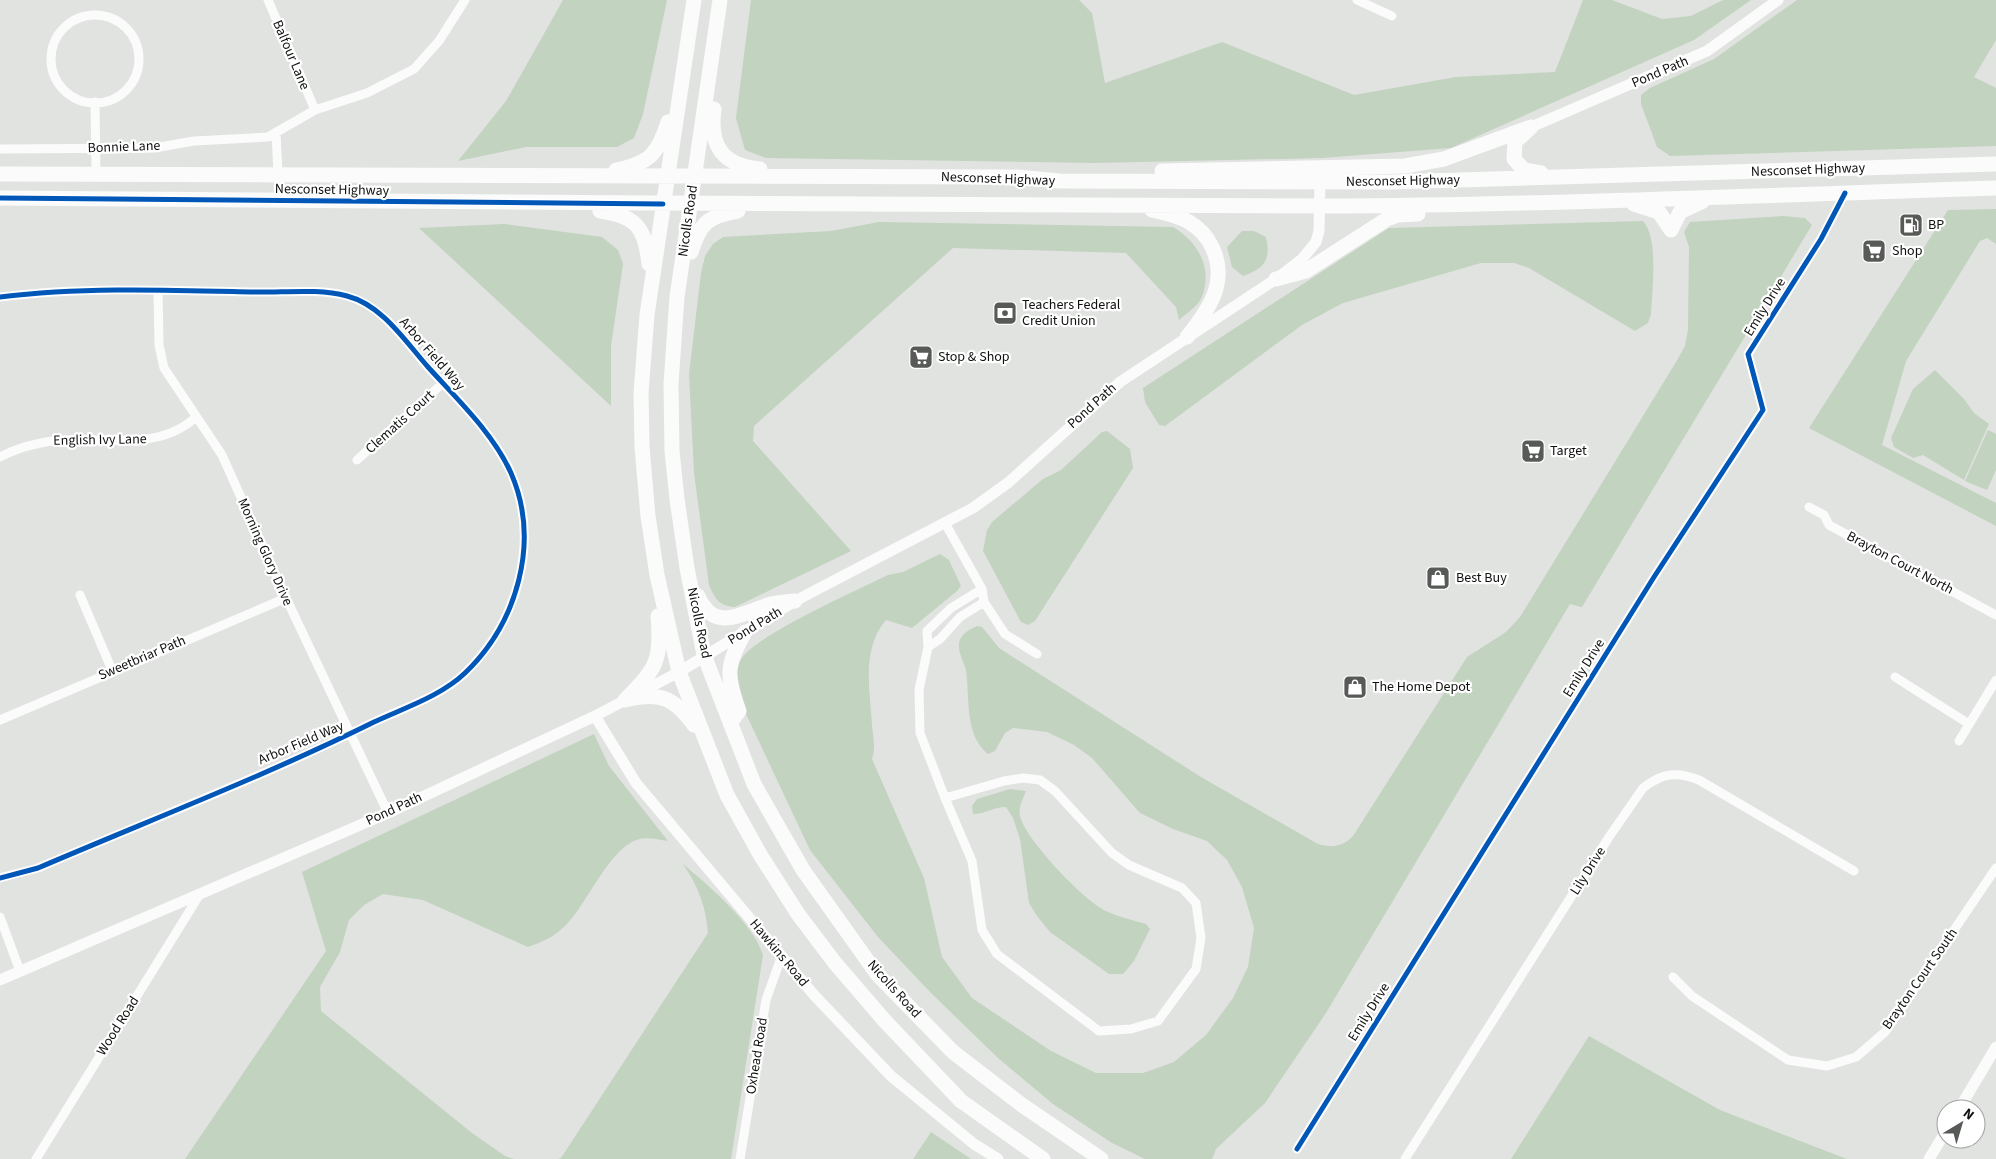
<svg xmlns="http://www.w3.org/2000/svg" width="1996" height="1159" viewBox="0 0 1996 1159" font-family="'Source Sans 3',sans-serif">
	<rect width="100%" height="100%" fill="#e1e3e1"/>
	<path fill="#c2d3bf" d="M 563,0 L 667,0 L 643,114 L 634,138 L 617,147 L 526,147 L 458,161 L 506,101 Z
		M 751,0 L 1079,0 L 1092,13 L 1105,83 L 1222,42 L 1354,95 L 1456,77 L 1555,72 L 1583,0 L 1612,0 L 1662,19 L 1691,16 L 1723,0 L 1751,0 L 1694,40 L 1451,148 L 1322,158 L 1095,163 L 766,158 L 745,150 L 736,118 Z
		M 1797,0 L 1996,0 L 1996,40 L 1974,77 L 1996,88 L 1996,146 L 1670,156 L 1657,147 L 1641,104 L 1641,95 L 1650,88 L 1714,59 Z
		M 1996,209 L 1996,244 L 1987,238 L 1980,241 L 1906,361 L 1882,445 L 1996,503 L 1996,526 L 1809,428 L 1948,210 Z
		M 1782,216 L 1805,218 L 1812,225 L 1582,607 L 1570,604 L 1326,1013 L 1265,1103 L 1216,1149 L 1212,1159 L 1145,1159 L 1112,1143 L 1053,1104 L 998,1058 L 932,994 L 878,937 L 810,850 L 737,695 C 736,681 734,670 742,658 C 757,635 857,590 888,575 L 903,572 L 940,554 L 949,560 L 961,586 L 957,591 L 912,628 L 886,620 C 861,649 870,690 872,725 C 873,738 876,746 872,759 L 924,878 L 942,957 L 972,998 L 1051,1051 L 1096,1073 L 1143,1073 L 1174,1062 L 1206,1035 L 1233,998 L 1248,967 L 1254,928 L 1242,887 L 1227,860 L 1207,841 L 1173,829 L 1140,813 L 1092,758 L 1074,745 L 1047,732 L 1013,728 L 1005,733 L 995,751 L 988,754 C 964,735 970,697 966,670 C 964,663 958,652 959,644 C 960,634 969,630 977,626 L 982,627 L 999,648 L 1016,659 L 1201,777 L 1318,844 C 1333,848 1342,847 1353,836 L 1467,657 L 1506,632 L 1520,617 L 1676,362 L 1685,346 L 1688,330 L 1689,247 L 1684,232 L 1690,222 Z
		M 1643,221 C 1659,239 1652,290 1651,314 L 1648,323 L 1635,331 L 1529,268 L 1514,263 L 1481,263 L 1343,303 L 1302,325 L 1165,426 L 1159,425 L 1145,402 L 1143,388 L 1389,228 Z
		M 879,222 L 1173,227 C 1197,241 1212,266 1203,294 C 1200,305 1187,313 1179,320 L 1176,307 L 1126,253 L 953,248 L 754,426 L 753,441 L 851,551 L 735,607 C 719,606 715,599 709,585 L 694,473 L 689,374 L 701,273 L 705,256 L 713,244 L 723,237 L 831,231 Z
		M 504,224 L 602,237 L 618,250 L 623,264 L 611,346 L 611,406 L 419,228 Z
		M 1242,231 L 1254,231 L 1266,237 C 1271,260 1265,268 1243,276 L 1232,267 L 1227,247 Z
		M 1935,370 L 1964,399 L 1974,413 L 1989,424 L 1964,480 L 1923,455 L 1913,458 L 1894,447 L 1891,438 L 1913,389 Z
		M 1988,430 L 1996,434 L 1996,470 L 1987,490 L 1965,481 Z
		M 1107,431 L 1130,449 L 1133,468 L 1035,621 L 1028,625 L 1021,622 L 983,551 L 987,530 L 992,522 L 1043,479 L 1061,470 L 1102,432 Z
		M 594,734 L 609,766 L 668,841 C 660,840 648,837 640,839 C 610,845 586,907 565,926 C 554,937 542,942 528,947 L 423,900 L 383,894 L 364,905 L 349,920 L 340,952 L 320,987 L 321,1011 L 472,1133 L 505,1156 L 514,1159 L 185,1159 L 326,951 L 302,872 Z
		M 1010,789 L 1026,791 C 1023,799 1018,807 1020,816 C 1025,839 1084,901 1106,911 C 1118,917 1133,920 1146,924 L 1150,929 L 1134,961 L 1123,974 L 1109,974 L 1050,932 L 1037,916 L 1029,903 L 1020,839 L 1013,818 L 1006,807 C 994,807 985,814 973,814 L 972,806 L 977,799 Z
		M 683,864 C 709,886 753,923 763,955 L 731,1159 L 558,1159 L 561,1158 L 708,933 C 706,906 698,886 683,864 Z
		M 1589,1036 L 1720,1110 L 1847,1159 L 1511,1159 Z
		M 931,1132 L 971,1159 L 913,1159 Z"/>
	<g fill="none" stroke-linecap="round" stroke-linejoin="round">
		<path stroke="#fafbfa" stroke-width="9" d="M 268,0 L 315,110
			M 1357,0 L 1392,16
			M51 59a44 44 0 1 1 88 0a44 44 0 1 1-88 0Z
			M 95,102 L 96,174
			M 276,132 L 278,175
			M 0,149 L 154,148 L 194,141 L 268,137 L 315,110 L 367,93 L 414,69 L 439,41 L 465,0
			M 158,290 L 159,345 L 164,368 L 222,455 L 286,598 L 388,813
			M 0,297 C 83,287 167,290 251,292 C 282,293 317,288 347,296 C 382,305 405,341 428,367 C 457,399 493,433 511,473 C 541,542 517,623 465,673 C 441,696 404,708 374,722 C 265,776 150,820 38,868 L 0,878
			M 0,457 C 21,446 43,441 67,440 C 112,438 160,450 196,417
			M 357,460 L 443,383
			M 1809,507 L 1824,515 L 1829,525 L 1996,615
			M 945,523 L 982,589 L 984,602 L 1005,634 L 1037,654
			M 982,589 L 951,608 L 927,631 L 928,647 L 940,639 L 960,617 L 984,602
			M 80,595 L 112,670
			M 928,647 L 919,690 L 920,733 L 945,798
			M 1895,677 L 1969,724
			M 0,720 L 286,598
			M 1959,741 L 1996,680
			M 1023,778 L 1040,780 L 1055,791 L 1112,853 L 1129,865 L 1182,888 L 1196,903 L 1201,938 L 1196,969 L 1158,1021 L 1131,1029 L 1099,1031 L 997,954 L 982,930 L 972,861 L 945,798 L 1004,781 Z
			M 0,917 L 20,971
			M 1673,977 L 1692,996 L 1788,1060 L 1827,1066 L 1856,1057 L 1885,1032 L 1996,868
			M 1297,1149 L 1654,577 L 1763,410 L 1748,354 L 1821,239 L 1845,193
			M 36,1159 L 200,894
			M 740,1159 L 766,1000 L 782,955
			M 1405,1159 L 1609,837 L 1643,788 C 1662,773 1677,771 1699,780 L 1854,871"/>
		<path stroke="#fafbfa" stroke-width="11" d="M 1531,127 L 1707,51 L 1778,0
			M 595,716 L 636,783 L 815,996 L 891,1076 L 974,1144 L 998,1159
			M 0,980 L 388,813 L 595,716 L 679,672 L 795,601 L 973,508 L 1009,482 L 1120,382 L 1276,279 L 1302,259 L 1316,242 L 1319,231 L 1320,182
			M 1959,1109 L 1996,1047
			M 1929,1159 L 1946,1131"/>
		<path stroke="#fafbfa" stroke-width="15" d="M 694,0 L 647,315 L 641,393 L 642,447 L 648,516 L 657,575 L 679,672 L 727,795 L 761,856 L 798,914 L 835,963 L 884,1020 L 961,1101 L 1043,1159
			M 720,0 L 677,297 L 671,384 L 672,451 L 677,499 L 687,568 L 704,655 L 754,784 L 803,870 L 877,974 L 953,1052 L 1022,1105 L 1101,1159
			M 714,109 C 709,146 722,165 760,169
			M 1529,129 L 1515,142 L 1514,159 L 1524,170 L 1541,173
			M 616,170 C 650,163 658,154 668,122
			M 1162,171 L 1405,166 L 1444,159 L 1531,127
			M 0,174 L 1017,177 L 1059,181 L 1391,182 L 1996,164
			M 0,198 C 441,200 883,207 1324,206 C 1548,205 1772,195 1996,188
			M 1634,204 L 1659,212 L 1671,230
			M 1152,210 C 1165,213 1178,215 1189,222 C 1199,228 1207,236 1212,247 C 1229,282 1208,311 1187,337
			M 600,211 C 637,216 645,228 649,264
			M 1671,230 L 1680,212 L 1703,201
			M 691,252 C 700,223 708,216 738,211
			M 1276,279 L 1306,271 L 1387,219 L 1398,215 L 1418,214
			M 698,596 C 714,633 740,614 768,605 C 776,602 787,602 795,601
			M 625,700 C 656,669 662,661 658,616
			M 625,700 C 659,692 673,696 694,725
			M 730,723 L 739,711 C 726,675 726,665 745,632"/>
		<g stroke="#fff" stroke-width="8">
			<path id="cycleway" d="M 0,198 L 663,204
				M 0,297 C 83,287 167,290 251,292 C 282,293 317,288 347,296 C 382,305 405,341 428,367 C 457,399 493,433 511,473 C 541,542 517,623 465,673 C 441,696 404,708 374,722 C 265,776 150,820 38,868 L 0,878
				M 1297,1149 L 1654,577 L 1763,410 L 1748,354 L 1821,239 L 1845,193"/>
		</g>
		<use href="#cycleway" stroke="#0057b8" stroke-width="5"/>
	</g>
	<defs>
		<g id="fuel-square" transform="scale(1.25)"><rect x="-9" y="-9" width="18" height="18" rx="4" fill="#585a58" stroke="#fff"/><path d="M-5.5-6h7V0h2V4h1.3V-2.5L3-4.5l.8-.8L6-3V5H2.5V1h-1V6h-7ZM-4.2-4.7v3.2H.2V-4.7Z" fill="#fff"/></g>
		<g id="supermarket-square" transform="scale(1.25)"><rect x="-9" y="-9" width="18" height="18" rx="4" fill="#585a58" stroke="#fff"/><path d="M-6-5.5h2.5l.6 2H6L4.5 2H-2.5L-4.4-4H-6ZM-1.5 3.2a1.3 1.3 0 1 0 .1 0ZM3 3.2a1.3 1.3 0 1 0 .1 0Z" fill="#fff"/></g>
		<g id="bank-square" transform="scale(1.25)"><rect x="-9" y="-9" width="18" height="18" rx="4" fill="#585a58" stroke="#fff"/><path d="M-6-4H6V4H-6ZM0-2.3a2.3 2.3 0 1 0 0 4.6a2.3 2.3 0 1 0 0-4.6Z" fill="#fff"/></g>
		<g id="shop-square" transform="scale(1.25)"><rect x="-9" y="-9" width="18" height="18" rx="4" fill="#585a58" stroke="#fff"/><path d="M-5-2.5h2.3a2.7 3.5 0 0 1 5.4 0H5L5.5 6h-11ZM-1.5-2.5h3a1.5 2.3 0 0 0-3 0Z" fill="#fff"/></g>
	</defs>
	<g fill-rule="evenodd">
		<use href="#fuel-square" x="1911" y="225"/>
		<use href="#supermarket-square" x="1874" y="251"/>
		<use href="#bank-square" x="1005" y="313"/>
		<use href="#supermarket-square" x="921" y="357"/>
		<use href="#supermarket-square" x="1533" y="451"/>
		<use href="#shop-square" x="1438" y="578"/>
		<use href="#shop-square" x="1355" y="687"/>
	</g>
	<g text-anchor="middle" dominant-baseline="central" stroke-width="4.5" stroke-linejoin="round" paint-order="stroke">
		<g font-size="14" fill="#0f110f" stroke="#fff">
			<text transform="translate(291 55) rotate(67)">Balfour Lane</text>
			<text transform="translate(1660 72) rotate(-23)">Pond Path</text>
			<text transform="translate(124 147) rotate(-2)">Bonnie Lane</text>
			<text transform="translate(1808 170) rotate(-2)">Nesconset Highway</text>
			<text transform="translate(998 179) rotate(2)">Nesconset Highway</text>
			<text transform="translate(1403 181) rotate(-1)">Nesconset Highway</text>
			<text transform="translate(332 190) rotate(1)">Nesconset Highway</text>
			<text transform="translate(688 221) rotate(-82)">Nicolls Road</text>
			<text transform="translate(1765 307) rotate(-58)">Emily Drive</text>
			<text transform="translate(432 354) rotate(49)">Arbor Field Way</text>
			<text transform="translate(1092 406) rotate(-42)">Pond Path</text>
			<text transform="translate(400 422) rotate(-42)">Clematis Court</text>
			<text transform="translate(100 440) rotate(-1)">English Ivy Lane</text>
			<text transform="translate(265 552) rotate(66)">Morning Glory Drive</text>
			<text transform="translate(1900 563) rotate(28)">Brayton Court North</text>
			<text transform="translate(699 623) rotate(78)">Nicolls Road</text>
			<text transform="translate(755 626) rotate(-31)">Pond Path</text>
			<text transform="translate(142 658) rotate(-23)">Sweetbriar Path</text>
			<text transform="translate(1584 668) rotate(-58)">Emily Drive</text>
			<text transform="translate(301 743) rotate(-23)">Arbor Field Way</text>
			<text transform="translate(394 809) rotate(-25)">Pond Path</text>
			<text transform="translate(1588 871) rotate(-58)">Lily Drive</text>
			<text transform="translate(779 953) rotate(50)">Hawkins Road</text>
			<text transform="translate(1920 979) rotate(-55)">Brayton Court South</text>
			<text transform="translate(894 989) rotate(48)">Nicolls Road</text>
			<text transform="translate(1369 1012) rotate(-58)">Emily Drive</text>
			<text transform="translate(118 1026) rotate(-58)">Wood Road</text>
			<text transform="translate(757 1056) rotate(-81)">Oxhead Road</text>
		</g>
		<g font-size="14" fill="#0f110f" stroke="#fff" text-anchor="start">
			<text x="1928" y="225">BP</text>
			<text x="1892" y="251">Shop</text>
			<text x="1022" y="305">Teachers Federal<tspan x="1022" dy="16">Credit Union</tspan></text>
			<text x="938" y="357">Stop &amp; Shop</text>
			<text x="1550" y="451">Target</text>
			<text x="1456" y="578">Best Buy</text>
			<text x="1372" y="687">The Home Depot</text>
		</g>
	</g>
	<g transform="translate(1961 1124) rotate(38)"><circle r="24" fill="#ffffff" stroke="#9fa09f"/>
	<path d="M0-4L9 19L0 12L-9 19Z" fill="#585a58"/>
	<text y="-8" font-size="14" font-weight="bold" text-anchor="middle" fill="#0f110f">N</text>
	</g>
</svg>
